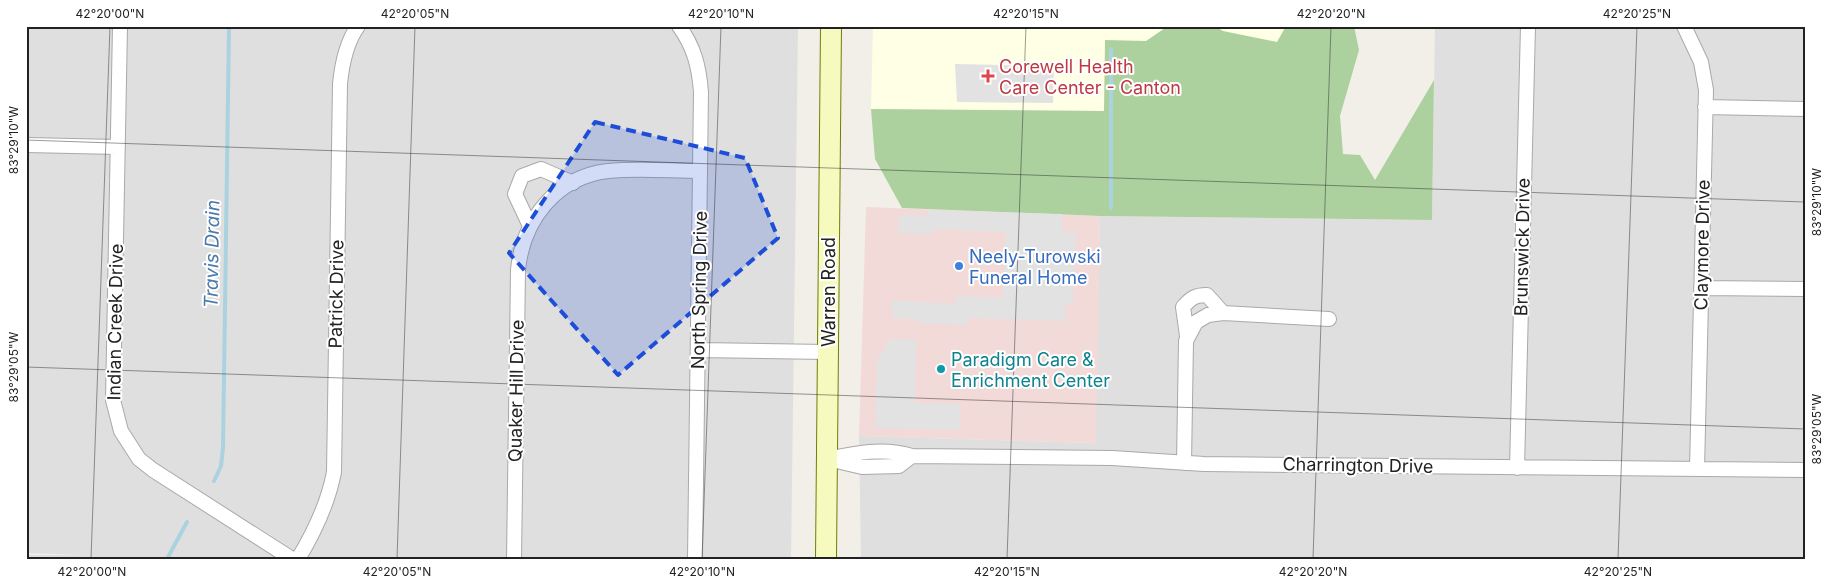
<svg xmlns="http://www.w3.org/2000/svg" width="1831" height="585" viewBox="0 0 1831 585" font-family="Inter,sans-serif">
	<rect width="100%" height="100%" fill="#f2efe9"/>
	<path fill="#e0dfdf" d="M 26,26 L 798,26 L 791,559 L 26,559 L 26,555 L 81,555 L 26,553 Z
		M 1435,26 L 1805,26 L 1805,559 L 861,559 L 859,436 L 1095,443 L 1100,216 L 1432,220 Z"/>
	<path fill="#f2dad9" d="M 866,207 L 1100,216 L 1096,443 L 859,436 Z"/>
	<path fill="#ffffe5" d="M 873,26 L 1327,26 L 1104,111 L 871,109 Z"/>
	<path fill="#add19e" d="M 1168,26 L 1215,26 L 1223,31 L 1277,42 L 1286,26 L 1354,26 L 1359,50 L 1340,116 L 1343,154 L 1360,155 L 1375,180 L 1434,80 L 1432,220 L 1100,216 L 902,208 L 875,159 L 871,109 L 1104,111 L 1105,40 L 1146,41 Z"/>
	<path fill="#e2e2e2" d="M 955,64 L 1054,66 L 1053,103 L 957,102 Z
		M 928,210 L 1062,214 L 1062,232 L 1076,233 L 1073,305 L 1065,305 L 1065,321 L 968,318 L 967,325 L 918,323 L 918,319 L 892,318 L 892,300 L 955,304 L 956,296 L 1003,298 L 1006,232 L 933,229 L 933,234 L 898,233 L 899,215 L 928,216 Z
		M 889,339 L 916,340 L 915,403 L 960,404 L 960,430 L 875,428 L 877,362 Z"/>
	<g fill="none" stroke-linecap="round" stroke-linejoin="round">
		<path stroke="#aad3df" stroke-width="4" d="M 1111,49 L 1111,208
			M 214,481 L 221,466 L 223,448 L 229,26
			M 167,559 L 187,522"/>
		<g stroke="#a9a9a9" stroke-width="16">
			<path id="street" d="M 120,26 L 113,400 L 121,431 L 139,459 L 153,470 L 292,559
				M 679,26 C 694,47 699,66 701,92 L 695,559
				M 1684,26 L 1701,62 L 1706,90 L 1697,469
				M 1705,107 L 1805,109
				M 26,145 L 118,147
				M 530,226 L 515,194 L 522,176 L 541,169 L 573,183
				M 1701,288 L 1805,289
				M 1187,336 L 1183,307 C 1191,298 1195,295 1207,295 L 1223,313
				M 698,350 L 828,352
				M 827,459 C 855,453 884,447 912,456 L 1112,458 L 1204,464 L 1805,470
				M 832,460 L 862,467 L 899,466 L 912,456
				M 1184,463 L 1186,341 L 1196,322 L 1208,315 L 1223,313 L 1329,319
				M 1517,468 L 1528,26
				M 298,559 C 315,531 328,504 334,472 L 340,84 C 342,63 346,43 358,26
				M 514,559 L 518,270 C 523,220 556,177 608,171 C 638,168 670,171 700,171"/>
		</g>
		<g stroke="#707d05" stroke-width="22">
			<path id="secondary" d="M 826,559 L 831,26"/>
		</g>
		<use href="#street" stroke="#fff" stroke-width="14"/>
		<use href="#secondary" stroke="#f7fabf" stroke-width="20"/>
	</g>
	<path fill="#1d4ed8" fill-opacity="0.2" stroke="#1d4ed8" stroke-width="4" stroke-dasharray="10 6" stroke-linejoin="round" d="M 595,122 L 745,158 L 778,238 L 618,375 L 509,253 Z"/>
	<path fill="none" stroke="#222" stroke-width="1" stroke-opacity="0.45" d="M 26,140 L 1805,202M 26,367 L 1805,429M 91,559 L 110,26M 397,559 L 415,26M 702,559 L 721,26M 1007,559 L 1026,26M 1313,559 L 1331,26M 1618,559 L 1637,26"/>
	<path fill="#e0444e" stroke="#fff" stroke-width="2" d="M985.5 68.5h5v5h5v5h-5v5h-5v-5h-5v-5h5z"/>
	<circle fill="#3f7fe0" stroke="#fff" stroke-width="2" cx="959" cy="266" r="5"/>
	<circle fill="#0f9aa8" stroke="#fff" stroke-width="2" cx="941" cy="369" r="5"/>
	<g text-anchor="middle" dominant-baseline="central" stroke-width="4" stroke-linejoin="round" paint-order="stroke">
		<g font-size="18" fill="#be3a42" stroke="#fff" text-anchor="start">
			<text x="999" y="66">Corewell Health<tspan x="999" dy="21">Care Center - Canton</tspan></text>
		</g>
		<g font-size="18" fill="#222" stroke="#fff">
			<text transform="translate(1702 245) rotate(-89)">Claymore Drive</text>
			<text transform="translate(1522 247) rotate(-89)">Brunswick Drive</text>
			<text transform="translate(699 290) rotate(-89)">North Spring Drive</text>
			<text transform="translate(828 292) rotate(-90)">Warren Road</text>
			<text transform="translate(336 294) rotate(-89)">Patrick Drive</text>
			<text transform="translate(115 322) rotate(-89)">Indian Creek Drive</text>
			<text transform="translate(516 391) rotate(-89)">Quaker Hill Drive</text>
			<text transform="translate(1358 465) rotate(1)">Charrington Drive</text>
		</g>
		<g font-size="18" fill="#366cbe" stroke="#fff" text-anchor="start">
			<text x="969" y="256">Neely-Turowski<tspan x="969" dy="21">Funeral Home</tspan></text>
		</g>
		<g font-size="18" fill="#0d838f" stroke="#fff" text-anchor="start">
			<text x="951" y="359">Paradigm Care &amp;<tspan x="951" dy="21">Enrichment Center</tspan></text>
		</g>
		<g font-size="19" font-style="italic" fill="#4a7aab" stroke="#fff">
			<text transform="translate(212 254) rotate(-89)">Travis Drain</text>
		</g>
	</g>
	<rect width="1831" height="585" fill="none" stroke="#ffffff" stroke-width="55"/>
	<rect x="28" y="28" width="1776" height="530" fill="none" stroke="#222" stroke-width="2"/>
	<g font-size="12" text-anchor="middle" fill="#222">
		<text x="110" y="18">42°20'00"N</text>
		<text x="415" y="18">42°20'05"N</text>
		<text x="721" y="18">42°20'10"N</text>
		<text x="1026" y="18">42°20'15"N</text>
		<text x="1331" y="18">42°20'20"N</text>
		<text x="1637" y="18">42°20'25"N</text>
		<text transform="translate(14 140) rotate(-90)" y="4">83°29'10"W</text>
		<text transform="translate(1817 202) rotate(-90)" y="4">83°29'10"W</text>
		<text transform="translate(14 367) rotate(-90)" y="4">83°29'05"W</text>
		<text transform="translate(1817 429) rotate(-90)" y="4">83°29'05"W</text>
		<text x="92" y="576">42°20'00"N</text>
		<text x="397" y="576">42°20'05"N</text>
		<text x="702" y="576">42°20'10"N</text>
		<text x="1007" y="576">42°20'15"N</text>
		<text x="1313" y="576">42°20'20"N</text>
		<text x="1618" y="576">42°20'25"N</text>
	</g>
</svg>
